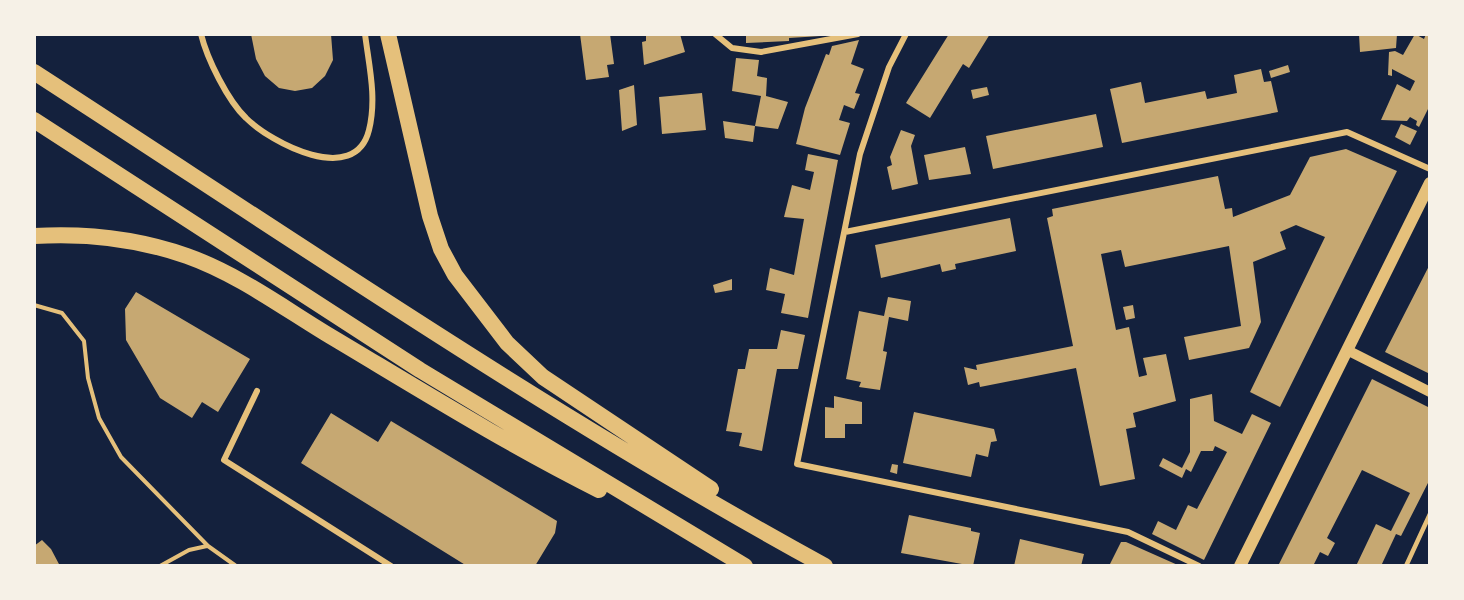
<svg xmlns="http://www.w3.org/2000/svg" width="1464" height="600" viewBox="0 0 1464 600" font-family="Bitter,serif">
	<rect width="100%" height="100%" fill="#14213d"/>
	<path fill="#c6a872" d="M 251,34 L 331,34 L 333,60 L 325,76 L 312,88 L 295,91 L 279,88 L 265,76 L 256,59 Z
		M 580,34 L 610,34 L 614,64 L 607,65 L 609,77 L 586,80 Z
		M 646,34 L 680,34 L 685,52 L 644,65 L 642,42 L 646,41 Z
		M 746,34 L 821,34 L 821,36 L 789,38 L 789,41 L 746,43 Z
		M 949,34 L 990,34 L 969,68 L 963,64 L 930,118 L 906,103 Z
		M 1359,34 L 1397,34 L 1396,48 L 1360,52 Z
		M 1415,34 L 1424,39 L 1426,34 L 1430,34 L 1430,105 L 1419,127 L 1416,125 L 1417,121 L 1410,117 L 1407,121 L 1381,120 L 1397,84 L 1410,91 L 1415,81 L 1392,69 L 1392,76 L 1388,75 L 1389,52 L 1395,51 L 1403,55 Z
		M 859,40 L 851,64 L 864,69 L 855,93 L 860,94 L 854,109 L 844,105 L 839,120 L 850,123 L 840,155 L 796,144 L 805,108 L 826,54 L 829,55 L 832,46 Z
		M 736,58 L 759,60 L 757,76 L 767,78 L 766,96 L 788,102 L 778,129 L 755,126 L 761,96 L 732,91 Z
		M 1288,65 L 1290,72 L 1271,78 L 1269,71 Z
		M 1261,69 L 1264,82 L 1271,81 L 1278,112 L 1122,143 L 1110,89 L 1141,82 L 1145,103 L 1205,91 L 1207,99 L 1237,93 L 1234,75 Z
		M 634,85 L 637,125 L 622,131 L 619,90 Z
		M 987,87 L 989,95 L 973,99 L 971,90 Z
		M 702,93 L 706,130 L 662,134 L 659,97 Z
		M 1096,114 L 1103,147 L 993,169 L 986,136 Z
		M 723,121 L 755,126 L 753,142 L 725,138 Z
		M 1401,124 L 1417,131 L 1410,145 L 1395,137 Z
		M 901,130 L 915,135 L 911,146 L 918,184 L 892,190 L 887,167 L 892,165 L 890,157 Z
		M 965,147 L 971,174 L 929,180 L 924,155 Z
		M 1346,149 L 1397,171 L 1280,407 L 1250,392 L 1325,237 L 1296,225 L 1280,232 L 1286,249 L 1253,262 L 1261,322 L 1249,348 L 1189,360 L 1184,337 L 1241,326 L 1229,246 L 1125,267 L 1121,250 L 1101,254 L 1116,330 L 1129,327 L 1139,377 L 1147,375 L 1143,358 L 1166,354 L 1176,401 L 1133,413 L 1136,427 L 1126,429 L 1135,479 L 1100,486 L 1076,368 L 980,387 L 979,382 L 968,385 L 964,367 L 977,370 L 976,365 L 1073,346 L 1047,218 L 1053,216 L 1052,209 L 1218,176 L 1225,209 L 1232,208 L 1233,217 L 1290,195 L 1310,157 Z
		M 808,154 L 838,160 L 808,318 L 781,313 L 785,294 L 766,290 L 770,268 L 794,275 L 804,219 L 784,217 L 792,185 L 810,190 L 814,172 L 805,170 Z
		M 1010,218 L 1016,251 L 955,264 L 956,269 L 942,272 L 940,264 L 881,278 L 875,245 Z
		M 1430,264 L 1430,374 L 1385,352 Z
		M 732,279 L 732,290 L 715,293 L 713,285 Z
		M 136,292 L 250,359 L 218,412 L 202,402 L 192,418 L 160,398 L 126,340 L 125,309 Z
		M 888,297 L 911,301 L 908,321 L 889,317 L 883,351 L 887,352 L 880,390 L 859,387 L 861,382 L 846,379 L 859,311 L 884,316 Z
		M 1133,305 L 1135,318 L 1126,320 L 1123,307 Z
		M 781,330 L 805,335 L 798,369 L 777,369 L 762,451 L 739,446 L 742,433 L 726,431 L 738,369 L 745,369 L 749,349 L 777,349 Z
		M 1372,379 L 1430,408 L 1430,479 L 1401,536 L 1396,534 L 1381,566 L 1356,566 L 1376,524 L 1391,531 L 1410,493 L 1362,470 L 1327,538 L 1335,543 L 1328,556 L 1320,552 L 1313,566 L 1278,566 Z
		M 1212,394 L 1214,421 L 1242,434 L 1252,414 L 1271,423 L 1204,560 L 1152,534 L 1158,521 L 1176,530 L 1188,505 L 1197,509 L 1227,452 L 1215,446 L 1213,451 L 1201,451 L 1191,472 L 1186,469 L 1182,478 L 1159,466 L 1163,458 L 1182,468 L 1190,452 L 1190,399 Z
		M 834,396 L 862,402 L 862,424 L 845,424 L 845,438 L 825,438 L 825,407 L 834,408 Z
		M 914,412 L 994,429 L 997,441 L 991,442 L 988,457 L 976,454 L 971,477 L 903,463 Z
		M 331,413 L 378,442 L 391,421 L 557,521 L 555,533 L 535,566 L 467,566 L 301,463 Z
		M 892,464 L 898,465 L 897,474 L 890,472 Z
		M 909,515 L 971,528 L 971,531 L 980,533 L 973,566 L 901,553 Z
		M 1020,539 L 1084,554 L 1081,566 L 1014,566 Z
		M 42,540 L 51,549 L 60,566 L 34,566 L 34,546 Z
		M 1121,542 L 1126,542 L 1180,566 L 1109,566 Z"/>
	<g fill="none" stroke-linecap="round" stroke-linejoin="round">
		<path stroke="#e5c07b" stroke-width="4" d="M 34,305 L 62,313 L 84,341 L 88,378 L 99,418 L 121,457 L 208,546 L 236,566
			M 160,566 L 189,550 L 207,546"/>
		<path stroke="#e5c07b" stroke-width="4.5" d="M 1406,566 L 1430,514"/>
		<path stroke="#e5c07b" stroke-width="6" d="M 201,34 C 207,59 228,101 246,118 C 271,143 355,187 369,130 C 377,98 369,66 365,34
			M 715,34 L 732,48 L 761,52 L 858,34
			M 906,34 L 889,67 L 860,154 L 797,464 L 1128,532 L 1199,566
			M 845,232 L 1347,132 L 1430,169
			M 257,391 L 224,460 L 391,566"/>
		<path stroke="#e5c07b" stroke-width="10" d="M 1347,350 L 1430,392"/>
		<path stroke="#e5c07b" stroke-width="12" d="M 1240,566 L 1430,183"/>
		<path stroke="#e5c07b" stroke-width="16" d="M 388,34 L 430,216 L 441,249 L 455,275 L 507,343 L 543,377 L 711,489
			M 34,72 C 295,241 552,417 825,566
			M 34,120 L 420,370 L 745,566
			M 34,236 C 85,233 139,239 187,256 C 238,274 285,309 330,336 C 419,389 507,444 599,490"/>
	</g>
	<rect width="1464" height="600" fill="none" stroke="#f6f1e7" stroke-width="72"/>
</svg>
